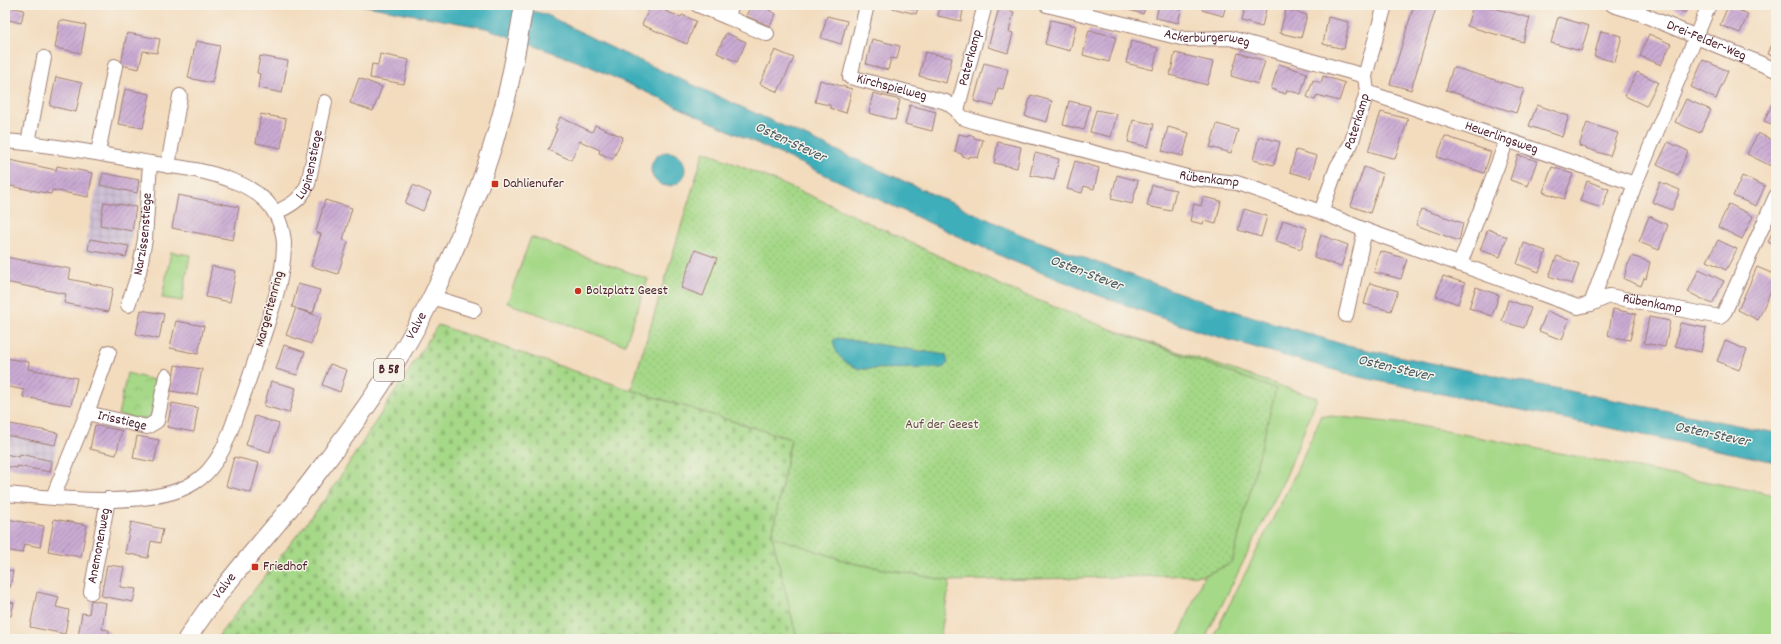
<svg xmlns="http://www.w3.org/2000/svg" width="1781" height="644" viewBox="0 0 1781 644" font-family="Dekko,sans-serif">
	<defs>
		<pattern id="industrial-grid" width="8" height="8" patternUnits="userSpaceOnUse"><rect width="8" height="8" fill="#ccbed4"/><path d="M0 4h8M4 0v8" fill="none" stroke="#b1a3b6"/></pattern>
		<pattern id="cemetery-stones" width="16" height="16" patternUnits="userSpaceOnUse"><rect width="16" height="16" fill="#a5d887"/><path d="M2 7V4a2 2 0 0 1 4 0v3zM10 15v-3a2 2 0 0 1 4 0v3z" fill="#90b975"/></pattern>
		<pattern id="park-crowns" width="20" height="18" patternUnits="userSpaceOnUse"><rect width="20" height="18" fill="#a5d887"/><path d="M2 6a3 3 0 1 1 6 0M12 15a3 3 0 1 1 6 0" fill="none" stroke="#90b975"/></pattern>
		<pattern id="garden-dots" width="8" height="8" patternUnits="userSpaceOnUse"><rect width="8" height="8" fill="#a5d887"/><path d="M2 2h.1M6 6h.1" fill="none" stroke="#90b975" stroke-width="1.8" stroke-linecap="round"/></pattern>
		<pattern id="building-hatch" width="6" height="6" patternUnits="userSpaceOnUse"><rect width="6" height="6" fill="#caaad3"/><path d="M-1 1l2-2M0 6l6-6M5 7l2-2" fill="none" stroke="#a68aab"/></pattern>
	</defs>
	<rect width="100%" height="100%" fill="#f7f3e8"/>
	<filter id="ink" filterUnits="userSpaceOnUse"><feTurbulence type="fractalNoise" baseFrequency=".025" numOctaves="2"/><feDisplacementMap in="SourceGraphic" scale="8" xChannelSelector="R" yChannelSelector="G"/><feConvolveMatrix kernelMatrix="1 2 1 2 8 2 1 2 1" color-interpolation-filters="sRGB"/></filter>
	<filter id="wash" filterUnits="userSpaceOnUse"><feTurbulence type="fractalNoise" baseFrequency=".012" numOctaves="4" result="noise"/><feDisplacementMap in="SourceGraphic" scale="16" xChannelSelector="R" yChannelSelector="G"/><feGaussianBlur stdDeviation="0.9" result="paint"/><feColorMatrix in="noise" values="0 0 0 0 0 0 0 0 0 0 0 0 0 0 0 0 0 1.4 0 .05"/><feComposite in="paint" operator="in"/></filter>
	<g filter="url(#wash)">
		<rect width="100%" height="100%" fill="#f3dcbe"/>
		<path fill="url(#industrial-grid)" d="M 100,172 L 142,180 L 127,260 L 84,252 Z
			M 5,423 L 59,433 L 51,473 L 5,467 Z"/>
		<path fill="#a5d887" stroke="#787c59" d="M 531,237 L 648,279 L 625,345 L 507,303 Z
			M 171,252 L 190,255 L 182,301 L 162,298 Z
			M 1110,329 L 1317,398 L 1286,476 L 1205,639 L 1178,639 L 1204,575 L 1228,565 L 1233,559 L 1275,389 Z
			M 1322,415 L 1415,425 L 1776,495 L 1776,639 L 1212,639 L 1291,483 Z
			M 772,536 L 852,563 L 950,581 L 940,639 L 797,639 Z"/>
		<path fill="url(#cemetery-stones)" stroke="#787c59" d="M 438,325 L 631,390 L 791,439 L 772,536 L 797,639 L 216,639 L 329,494 Z"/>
		<path fill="url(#park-crowns)" stroke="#787c59" d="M 127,373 L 161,382 L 155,413 L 144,420 L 118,415 Z"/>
		<path fill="url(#garden-dots)" stroke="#787c59" d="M 704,151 L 816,198 L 1007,288 L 1110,329 L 1276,389 L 1233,559 L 1228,565 L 1204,575 L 950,581 L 852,563 L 772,536 L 791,439 L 631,390 Z"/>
		<path fill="#3eaeba" stroke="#446672" d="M 361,5 L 503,5 L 545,14 L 610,47 L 1022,235 L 1199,300 L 1348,346 L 1776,433 L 1776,462 L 1359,377 L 1201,332 L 1092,293 L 1010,260 L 587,65 L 486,28 Z
			M651 169a17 17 0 1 1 34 0a17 17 0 1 1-34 0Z
			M 837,338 L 946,355 L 948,363 L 943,368 L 860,369 C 845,364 836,357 833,341 Z"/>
		<g id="blocks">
			<path fill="url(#building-hatch)" d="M 651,5 L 660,5 L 666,8 L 665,11 L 681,17 L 682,15 L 696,21 L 687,44 L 642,25 Z
				M 751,5 L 771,5 L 769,10 L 776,14 L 770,26 L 746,16 Z
				M 888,5 L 919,5 L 916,14 L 888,7 Z
				M 940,5 L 964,5 L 961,21 L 938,16 Z
				M 1123,5 L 1146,5 L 1143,14 L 1122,8 Z
				M 1159,5 L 1182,5 L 1178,23 L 1156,18 Z
				M 1203,5 L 1226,5 L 1223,16 L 1202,10 Z
				M 1245,5 L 1267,5 L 1262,27 L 1241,21 Z
				M 1414,5 L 1437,5 L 1411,90 L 1390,84 Z
				M 1473,5 L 1483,5 L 1530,18 L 1523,42 L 1467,26 Z
				M 1667,5 L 1689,5 L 1685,13 Z
				M 5,6 L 24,10 L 21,23 L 9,20 L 6,34 Z
				M 1728,6 L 1748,14 L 1740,33 L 1720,25 Z
				M 999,8 L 1014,12 L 1009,32 L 1013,33 L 1008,53 L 988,47 Z
				M 1286,9 L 1307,15 L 1301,38 L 1280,33 Z
				M 827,16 L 847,21 L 841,44 L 821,38 Z
				M 1328,17 L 1349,22 L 1344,49 L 1323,44 Z
				M 1558,17 L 1589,26 L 1581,51 L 1551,43 Z
				M 60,20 L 86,25 L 81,53 L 55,48 Z
				M 1051,20 L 1076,26 L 1070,51 L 1045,44 Z
				M 1089,30 L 1116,37 L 1109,62 L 1083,55 Z
				M 1601,31 L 1622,36 L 1615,62 L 1594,56 Z
				M 127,33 L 160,39 L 157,53 L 143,51 L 139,69 L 121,65 Z
				M 726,33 L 746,42 L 737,62 L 717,53 Z
				M 1649,34 L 1671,44 L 1661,65 L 1640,56 Z
				M 1776,35 L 1776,58 L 1768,54 Z
				M 872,39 L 900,46 L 897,59 L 891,58 L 888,70 L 866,64 Z
				M 196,41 L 220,46 L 212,83 L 188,78 Z
				M 1131,41 L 1158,48 L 1153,70 L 1126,63 Z
				M 775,50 L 794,58 L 778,92 L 760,84 Z
				M 925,52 L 952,58 L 946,83 L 919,76 Z
				M 1175,53 L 1213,62 L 1207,85 L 1170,75 Z
				M 1238,53 L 1265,61 L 1258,84 L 1231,76 Z
				M 380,54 L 409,60 L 404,84 L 370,78 L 372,64 L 378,65 Z
				M 260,56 L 288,61 L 282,93 L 258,88 L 260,74 L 257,73 Z
				M 1703,60 L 1728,71 L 1716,99 L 1691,87 Z
				M 984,63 L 1008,69 L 1003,89 L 998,88 L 994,106 L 974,101 Z
				M 1279,64 L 1307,73 L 1301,94 L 1287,90 L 1286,94 L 1271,89 Z
				M 1453,67 L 1524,89 L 1516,113 L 1446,90 Z
				M 1637,72 L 1658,82 L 1646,106 L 1625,96 Z
				M 1323,76 L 1345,83 L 1339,101 L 1317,95 L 1315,100 L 1307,97 L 1313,80 L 1321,83 Z
				M 56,77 L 82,83 L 76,112 L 50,106 Z
				M 359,78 L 382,87 L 373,111 L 350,103 Z
				M 820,80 L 852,89 L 846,113 L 830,108 L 830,105 L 815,102 Z
				M 125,89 L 150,94 L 143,128 L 118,124 Z
				M 873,93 L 900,100 L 895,120 L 869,113 Z
				M 1031,95 L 1052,101 L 1047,122 L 1025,116 Z
				M 1776,95 L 1776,126 L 1764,121 Z
				M 1686,99 L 1711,110 L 1700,133 L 1675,122 Z
				M 1069,101 L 1090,106 L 1084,130 L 1063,125 Z
				M 910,105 L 936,112 L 932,131 L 905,124 Z
				M 1537,105 L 1569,116 L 1562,137 L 1529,126 Z
				M 1096,110 L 1117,114 L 1111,137 L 1090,132 Z
				M 1381,112 L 1408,119 L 1395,159 L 1368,151 Z
				M 261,114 L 286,119 L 281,148 L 256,143 Z
				M 560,117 L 592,132 L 595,125 L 623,137 L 613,159 L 599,153 L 600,150 L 580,141 L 571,160 L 548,150 L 557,129 L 555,128 Z
				M 1133,120 L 1154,124 L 1148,147 L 1128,142 Z
				M 1587,123 L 1618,133 L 1610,156 L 1579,146 Z
				M 1217,124 L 1238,130 L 1231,153 L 1210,147 Z
				M 1168,127 L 1189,133 L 1183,156 L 1162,151 Z
				M 1758,133 L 1776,142 L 1776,157 L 1771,166 L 1747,154 Z
				M 959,134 L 968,136 L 968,134 L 974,136 L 974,138 L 983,140 L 978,158 L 970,156 L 969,158 L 962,156 L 962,154 L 955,152 Z
				M 1259,136 L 1280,142 L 1274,165 L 1253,160 Z
				M 1445,136 L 1491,152 L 1484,173 L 1437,157 Z
				M 998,142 L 1021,147 L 1017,168 L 994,163 Z
				M 1668,142 L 1688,151 L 1678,175 L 1657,165 Z
				M 1296,150 L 1317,156 L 1310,178 L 1290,172 Z
				M 1035,153 L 1059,159 L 1054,180 L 1030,175 Z
				M 1518,155 L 1537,161 L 1528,186 L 1510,180 Z
				M 5,159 L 56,170 L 57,166 L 93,173 L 88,197 L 52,190 L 51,194 L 5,185 Z
				M 1075,161 L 1099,168 L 1094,189 L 1084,186 L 1082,193 L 1067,189 Z
				M 1364,167 L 1383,174 L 1370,213 L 1351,206 Z
				M 1552,167 L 1573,174 L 1564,199 L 1543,192 Z
				M 103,173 L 139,180 L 137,193 L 100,185 Z
				M 1117,175 L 1138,181 L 1132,204 L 1111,199 Z
				M 1742,176 L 1765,186 L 1756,206 L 1733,196 Z
				M 1587,181 L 1609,189 L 1602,208 L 1580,201 Z
				M 1660,182 L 1680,190 L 1672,210 L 1652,202 Z
				M 413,185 L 431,193 L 423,211 L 405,203 Z
				M 1152,185 L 1176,190 L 1171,211 L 1147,206 Z
				M 178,195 L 239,207 L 233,240 L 172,228 Z
				M 1203,197 L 1221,201 L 1216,224 L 1204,221 L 1203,224 L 1190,221 L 1194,204 L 1201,206 Z
				M 325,200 L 352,208 L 343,240 L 348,242 L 338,274 L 311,266 L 321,234 L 316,232 Z
				M 104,202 L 136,207 L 132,231 L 100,225 Z
				M 1729,204 L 1753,216 L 1742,239 L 1718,227 Z
				M 1244,209 L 1267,216 L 1261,237 L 1238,230 Z
				M 1421,209 L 1463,223 L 1459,241 L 1416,225 Z
				M 1649,216 L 1668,225 L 1659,250 L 1639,242 Z
				M 1283,220 L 1307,228 L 1301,249 L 1276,241 Z
				M 1776,224 L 1776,246 L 1768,242 Z
				M 1488,229 L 1507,237 L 1500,257 L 1480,250 Z
				M 1321,235 L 1348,245 L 1341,267 L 1314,257 Z
				M 90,239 L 129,246 L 126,257 L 88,250 Z
				M 1718,240 L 1737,249 L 1726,270 L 1707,261 Z
				M 1524,243 L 1546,251 L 1539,272 L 1517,264 Z
				M 695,250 L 717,258 L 703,296 L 681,288 Z
				M 1380,251 L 1407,259 L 1401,279 L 1374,272 Z
				M 1557,256 L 1579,264 L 1572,284 L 1549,276 Z
				M 1632,256 L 1650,262 L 1646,279 L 1644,278 L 1641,286 L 1624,279 L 1626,271 L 1625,271 Z
				M 5,257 L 71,269 L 69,279 L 113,288 L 108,312 L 64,303 L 66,294 L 5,282 Z
				M 212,266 L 236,271 L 230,302 L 206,297 Z
				M 1757,267 L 1776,275 L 1776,279 L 1758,320 L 1738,310 Z
				M 1699,269 L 1724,281 L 1712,304 L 1688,292 Z
				M 1443,276 L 1465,283 L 1458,304 L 1436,296 Z
				M 1370,283 L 1398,291 L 1391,311 L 1364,304 Z
				M 298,284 L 320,290 L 313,313 L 297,309 L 321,317 L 311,344 L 286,335 L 296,308 L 292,307 Z
				M 1476,287 L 1499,295 L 1492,316 L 1469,308 Z
				M 1508,300 L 1531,308 L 1524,328 L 1502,321 Z
				M 1613,309 L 1636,314 L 1630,340 L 1608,336 Z
				M 141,310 L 164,314 L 159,339 L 136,334 Z
				M 1547,311 L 1569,320 L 1562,340 L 1539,331 Z
				M 1649,317 L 1670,321 L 1665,347 L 1644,343 Z
				M 176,321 L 204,326 L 198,354 L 170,348 Z
				M 1680,323 L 1706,328 L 1701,352 L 1675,346 Z
				M 1725,341 L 1747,350 L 1739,370 L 1717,361 Z
				M 284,345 L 305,352 L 297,375 L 276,369 Z
				M 5,358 L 29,362 L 28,369 L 77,378 L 71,405 L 23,397 L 24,390 L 5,386 Z
				M 330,364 L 347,370 L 340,392 L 322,385 Z
				M 175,365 L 202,369 L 197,395 L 171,391 Z
				M 271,381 L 296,388 L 289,413 L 264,406 Z
				M 172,403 L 198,408 L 194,432 L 167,427 Z
				M 255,416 L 279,424 L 270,452 L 246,445 Z
				M 5,423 L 58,433 L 55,445 L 5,435 Z
				M 95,425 L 122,431 L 116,455 L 90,449 Z
				M 137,436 L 159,440 L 154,462 L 133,458 Z
				M 5,454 L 19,457 L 20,454 L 52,461 L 50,472 L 17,466 L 17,468 L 5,466 Z
				M 234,457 L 259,463 L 251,493 L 226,486 Z
				M 7,519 L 44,526 L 40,547 L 24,544 L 22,553 L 5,550 L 5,529 Z
				M 54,519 L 87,525 L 81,557 L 48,551 Z
				M 131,522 L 163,529 L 160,543 L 151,541 L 148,558 L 125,553 Z
				M 107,565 L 124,567 L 120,587 L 136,589 L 133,602 L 101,596 Z
				M 5,570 L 13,571 L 10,588 L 6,587 L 6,590 Z
				M 37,592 L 59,597 L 56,607 L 69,610 L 65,634 L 30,627 Z
				M 91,600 L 106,603 L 102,629 L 109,630 L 108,639 L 78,637 L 82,613 L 89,614 Z
				M 5,601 L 14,603 L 11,616 L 5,615 Z"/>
		</g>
	</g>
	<g filter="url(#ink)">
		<use href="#blocks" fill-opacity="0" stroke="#9e7e74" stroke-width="1"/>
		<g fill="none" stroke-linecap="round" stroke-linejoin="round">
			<g stroke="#9e7e74" stroke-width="16">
				<g id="minor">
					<path d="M 698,5 L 727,17 L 732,5"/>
					<path id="s1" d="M 867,5 L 850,77 L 946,102 L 957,110 L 961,117 L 976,122 L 1191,178 L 1237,183 L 1321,212 L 1365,230 L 1578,307 L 1591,304 L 1609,296 L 1720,317 L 1725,311 L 1776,196"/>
					<path id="s2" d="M 1047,5 L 1185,39 L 1230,38 L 1365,76"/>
					<path id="s3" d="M 1613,5 L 1639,13 L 1776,70"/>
					<path d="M 727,17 L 767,34"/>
					<path id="s4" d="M 1367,92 L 1635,184"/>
					<path id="s5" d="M 957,110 L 985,5"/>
					<path d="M 5,141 C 54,145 102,154 150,163 C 178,167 207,170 233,181 C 245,185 257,193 266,201 C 277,213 283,227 284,243 C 284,275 273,307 263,337 C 255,361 247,386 238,410 C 231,429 225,450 212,466 C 208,472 201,478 195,482 C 154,510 54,498 5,494"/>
					<path d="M 28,143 L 44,58"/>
					<path d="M 98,153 L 115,66"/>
					<path d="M 168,166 L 180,96"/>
					<path id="s6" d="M 1321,212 L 1337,167 L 1351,144 L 1367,92 L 1365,76 L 1385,5"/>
					<path id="s7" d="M 275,213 C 291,205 300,201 308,184 L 325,102"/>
					<path d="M 1460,264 L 1507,140"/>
					<path d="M 432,297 L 474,310"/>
					<path d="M 1591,304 L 1635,184 L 1709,5"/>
					<path id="s8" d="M 128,305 L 139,272 L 145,239 L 150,163"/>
					<path d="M 1346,315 L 1365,230"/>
					<path id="s9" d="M 87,413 L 147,427 L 157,421 L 166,376"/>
					<path d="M 53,497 L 87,413 L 109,352"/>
					<path id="s10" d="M 91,592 L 108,499"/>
				</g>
			</g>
			<g stroke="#9e7e74" stroke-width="20">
				<g id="major">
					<path id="s11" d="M 187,639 C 225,579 276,529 318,472 C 360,417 402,359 432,297 C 462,237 487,171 504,106 C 513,73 518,38 524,5"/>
				</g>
			</g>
			<use href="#minor" stroke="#fff" stroke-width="14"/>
			<use href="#major" stroke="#fff" stroke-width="18"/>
		</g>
	</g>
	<g fill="#c8321e" stroke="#f7f3e8" stroke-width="1.5">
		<rect x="491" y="180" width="8" height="8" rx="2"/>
		<circle cx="578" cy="291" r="4"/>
		<rect x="251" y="563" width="8" height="8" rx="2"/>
	</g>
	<g text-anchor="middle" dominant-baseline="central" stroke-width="3" stroke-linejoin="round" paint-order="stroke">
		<rect fill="#f7f3e8" stroke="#7e5f64" stroke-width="1" x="374" y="359" width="30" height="22" rx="3"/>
		<g font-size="13" font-weight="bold" fill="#4a1f2b">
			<text x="389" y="370">B 58</text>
		</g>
		<g font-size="14" fill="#4a1f2b" stroke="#f7f3e8">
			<text stroke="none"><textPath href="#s2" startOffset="164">Ackerbürgerweg</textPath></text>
			<text stroke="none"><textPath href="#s3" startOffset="100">Drei-Felder-Weg</textPath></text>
			<text stroke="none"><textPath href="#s5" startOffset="54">Paterkamp</textPath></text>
			<text stroke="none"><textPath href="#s1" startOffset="117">Kirchspielweg</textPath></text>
			<text stroke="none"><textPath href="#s6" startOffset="98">Paterkamp</textPath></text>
			<text stroke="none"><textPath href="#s4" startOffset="142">Heuerlingsweg</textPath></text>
			<text stroke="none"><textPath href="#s7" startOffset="64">Lupinenstiege</textPath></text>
			<text stroke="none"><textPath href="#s1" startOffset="451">Rübenkamp</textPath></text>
			<text stroke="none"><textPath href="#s8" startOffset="73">Narzissenstiege</textPath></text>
			<text stroke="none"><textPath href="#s1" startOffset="919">Rübenkamp</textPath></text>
			<text transform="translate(270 309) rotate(-75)">Margeritenring</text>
			<text stroke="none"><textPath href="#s11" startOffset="389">Valve</textPath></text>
			<text stroke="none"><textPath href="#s9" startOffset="36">Irisstiege</textPath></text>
			<text stroke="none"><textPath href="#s10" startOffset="47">Anemonenweg</textPath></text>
			<text stroke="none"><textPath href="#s11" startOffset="65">Valve</textPath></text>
		</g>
		<g font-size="14" fill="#4a1f2b" stroke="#f7f3e8" text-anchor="start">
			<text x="503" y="184">Dahlienufer</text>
			<text x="586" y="291">Bolzplatz Geest</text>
			<text x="263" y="567">Friedhof</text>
		</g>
		<g font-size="14" fill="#614d42" stroke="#f7f3e8">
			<text x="942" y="425">Auf der Geest</text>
		</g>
		<g font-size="15" font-style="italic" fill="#455864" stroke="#f7f3e8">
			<text transform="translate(790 143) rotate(25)">Osten-Stever</text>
			<text transform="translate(1086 274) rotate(21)">Osten-Stever</text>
			<text transform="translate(1395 369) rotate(13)">Osten-Stever</text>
			<text transform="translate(1712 435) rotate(12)">Osten-Stever</text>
		</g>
	</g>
	<rect width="1781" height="644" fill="none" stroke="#f7f3e8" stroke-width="20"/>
</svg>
